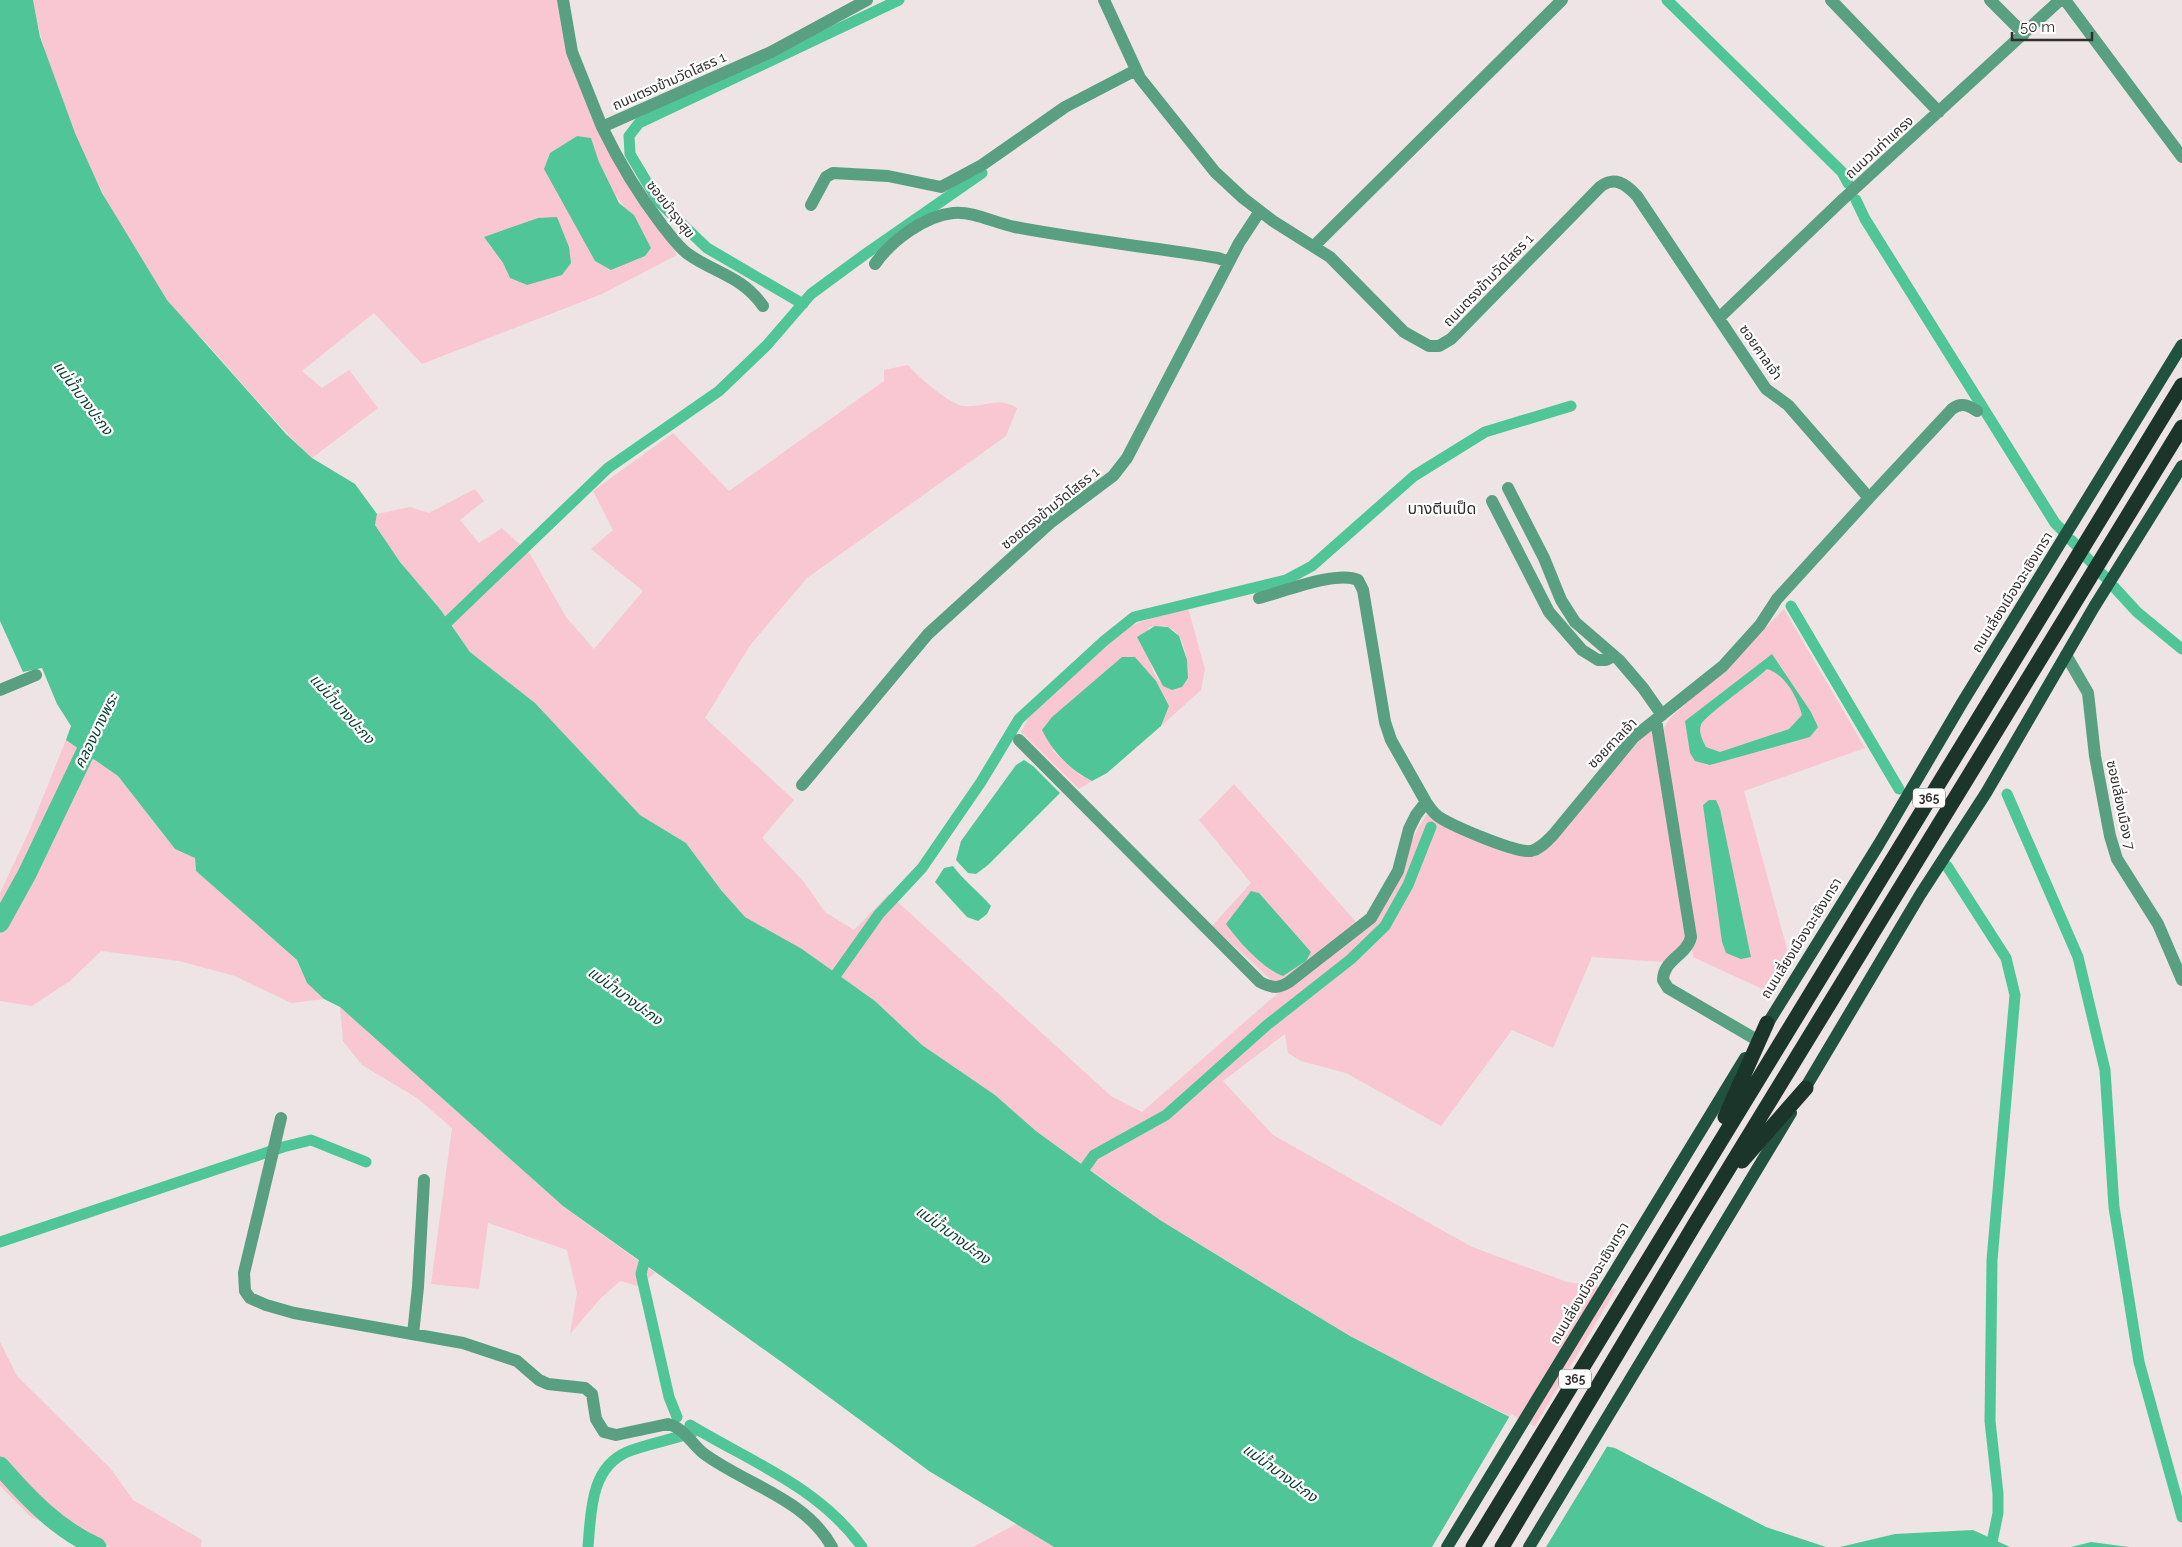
<svg xmlns="http://www.w3.org/2000/svg" width="2182" height="1547" viewBox="0 0 2182 1547" font-family="Raleway,'Noto Sans Thai',sans-serif">
	<rect width="100%" height="100%" fill="#eee3e5"/>
	<path fill="#f9c7d1" fill-rule="evenodd" d="M 33,0 L 561,0 L 591,117 L 677,255 L 602,294 L 422,364 L 374,313 L 302,371 L 322,388 L 349,370 L 378,408 L 312,458 C 275,423 243,384 210,347 C 196,331 178,316 166,299 C 107,211 52,104 33,0 ZM 577,136 L 591,138 C 600,167 610,196 634,215 L 544,169 L 550,153 ZM 484,238 L 527,285 L 510,278 L 503,263 Z
		M 908,365 C 917,376 950,405 964,406 C 985,408 997,396 1017,408 L 1006,436 L 807,578 L 751,644 L 705,718 L 794,800 L 762,838 L 804,882 L 825,912 L 854,930 L 889,894 L 1111,1096 L 1142,1112 L 1271,999 L 1376,919 L 1418,828 L 1427,814 L 1496,847 L 1550,844 L 1645,734 L 1654,730 L 1686,935 L 1677,963 L 1592,957 L 1553,1048 L 1512,1030 L 1441,1126 L 1346,1073 L 1301,1061 L 1288,1053 L 1285,1034 L 1223,1081 L 1273,1135 L 1472,1247 L 1567,1282 L 1616,1289 L 1534,1428 L 1431,1378 L 1350,1336 L 1160,1220 L 1036,1131 L 995,1095 L 922,1045 L 875,1001 L 802,949 L 745,917 L 721,890 L 686,843 L 640,815 L 535,703 L 470,652 L 440,609 L 400,562 L 375,525 L 377,514 L 410,507 L 429,513 L 475,489 L 484,501 L 460,520 L 479,543 L 502,528 L 530,554 L 566,617 L 594,649 L 643,591 L 591,549 L 613,530 L 593,491 L 673,433 L 729,491 L 884,381 L 884,370 Z
		M 1188,608 L 1205,669 L 1201,690 L 1161,726 L 1169,706 L 1052,750 L 1081,776 L 1092,781 L 1079,789 L 1021,732 L 1030,715 L 1126,628 L 1161,614 ZM 1155,626 C 1159,626 1164,625 1168,627 C 1185,633 1188,662 1188,678 L 1172,690 C 1147,678 1148,652 1148,628 Z
		M 1784,609 L 1865,748 L 1744,791 L 1790,960 L 1769,992 L 1693,957 L 1664,728 L 1670,718 L 1722,672 Z
		M 66,740 L 118,776 L 175,849 L 195,858 L 196,871 L 297,960 L 307,983 L 324,999 L 291,1003 L 235,976 L 179,961 L 101,951 L 70,981 L 32,1006 L 0,1001 L 0,893 L 31,827 Z
		M 1234,784 L 1357,923 L 1279,983 L 1271,980 L 1212,926 L 1251,883 L 1199,820 ZM 1226,924 L 1283,976 C 1263,969 1238,941 1226,924 Z
		M 340,1007 L 563,1206 L 655,1273 L 638,1286 L 620,1281 L 600,1299 L 570,1334 L 577,1293 L 567,1250 L 488,1223 L 479,1289 L 431,1284 L 452,1128 L 417,1098 L 362,1065 L 343,1041 Z
		M 0,1342 L 17,1376 L 111,1469 L 133,1500 L 202,1540 L 201,1547 L 111,1547 L 77,1531 L 32,1518 L 0,1486 Z
		M 1016,1524 L 1054,1547 L 973,1547 Z"/>
	<path fill="#50c698" fill-rule="evenodd" d="M 0,0 L 33,0 L 40,37 L 75,133 L 102,193 L 167,300 L 286,434 L 312,458 L 355,484 L 377,514 L 375,525 L 400,562 L 440,609 L 470,652 L 535,703 L 640,815 L 686,843 L 721,890 L 745,917 L 802,949 L 875,1001 L 922,1045 L 995,1095 L 1036,1131 L 1113,1187 L 1160,1220 L 1274,1290 L 1350,1336 L 1431,1378 L 1546,1435 L 1615,1448 L 1766,1527 L 1826,1547 L 1054,1547 L 929,1471 L 783,1363 L 563,1206 L 340,1007 L 324,999 L 307,983 L 297,960 L 196,871 L 195,858 L 175,849 L 118,776 L 66,740 L 71,726 L 57,704 L 42,668 L 23,672 L 0,621 Z
		M 577,136 L 591,138 L 599,162 L 619,203 L 634,215 L 651,248 L 645,256 L 611,270 L 595,261 L 544,169 L 550,153 Z
		M 557,217 L 569,247 L 571,263 L 562,275 L 527,285 L 510,278 L 503,263 L 484,237 L 538,218 Z
		M 1155,626 L 1168,627 L 1179,636 L 1187,660 L 1188,678 L 1182,687 L 1172,690 L 1163,686 L 1137,637 Z
		M 1772,654 L 1811,712 L 1818,727 L 1810,737 L 1710,765 L 1695,761 L 1690,753 L 1685,721 ZM 1767,669 C 1786,675 1797,697 1802,715 L 1789,729 L 1720,752 L 1706,747 C 1703,741 1698,732 1701,725 C 1704,716 1756,680 1767,669 Z
		M 1122,657 L 1135,657 L 1156,681 L 1169,706 L 1161,726 L 1107,773 L 1092,781 C 1070,770 1053,752 1042,730 L 1052,717 Z
		M 1024,760 L 1033,766 L 1060,793 L 988,865 L 976,874 L 968,873 L 956,860 L 961,841 L 1016,765 Z
		M 1709,800 L 1716,800 L 1720,809 L 1751,957 L 1741,959 L 1726,953 L 1722,942 L 1703,805 Z
		M 953,866 C 964,881 978,891 991,906 L 987,914 L 978,921 L 967,917 L 935,882 L 944,868 Z
		M 1251,891 L 1259,893 L 1311,952 L 1306,961 L 1283,976 C 1263,969 1238,941 1226,924 Z
		M 1973,1530 L 2010,1547 L 1840,1547 L 1895,1534 Z
		M 2091,1542 L 2129,1547 L 2071,1547 Z"/>
	<path fill="#eee3e5" d="M 1511,1414 L 1547,1433 L 1608,1445 L 1546,1547 L 1432,1547 Z"/>
	<g fill="none" stroke-linecap="round" stroke-linejoin="round">
		<path stroke="#50c698" stroke-width="11" d="M 1667,0 L 1842,172 L 1848,183
			M 1856,200 L 1865,219 L 2055,523 L 2062,530
			M 803,304 L 707,248 L 658,201 L 630,154 L 629,136 L 639,123 L 899,0
			M 2071,540 L 2076,545
			M 2085,556 L 2092,563
			M 2101,573 L 2105,577
			M 2114,587 L 2137,612 L 2182,649
			M 1791,606 L 1899,789
			M 438,631 L 608,468 L 719,391 L 767,345 L 811,294 L 864,255 L 982,173
			M 2007,794 L 2078,957 L 2105,1070 L 2114,1207 L 2139,1362 L 2182,1517
			M 1947,866 L 2006,958 L 2015,995 L 1992,1260 L 1990,1421 L 1998,1494 L 1998,1513 L 1991,1547
			M 828,986 L 879,914 L 922,868 L 981,782 L 1019,719 L 1104,641 L 1134,617 L 1286,580 L 1312,566 L 1414,476 L 1485,432 L 1571,406
			M 1077,1179 L 1094,1155 L 1166,1115 L 1267,1025 L 1351,959 L 1385,926 L 1408,885 L 1431,827
			M 0,1242 L 283,1147 L 311,1140 L 366,1162
			M 647,1251 L 641,1274 L 669,1397 L 677,1417
			M 690,1425 C 751,1462 819,1487 862,1547
			M 588,1547 C 591,1513 590,1468 627,1452 C 646,1444 672,1440 693,1432"/>
		<path stroke="#50c698" stroke-width="19" d="M 0,923 L 27,874 L 96,730
			M 0,1466 C 28,1498 57,1529 97,1547"/>
		<path stroke="#599f81" stroke-width="12" d="M 563,0 L 572,52 L 602,127 L 771,52 L 867,0
			M 1104,0 L 1140,78 L 1215,172 L 1243,198 L 1273,221 L 1330,257 L 1404,332 L 1429,346 L 1439,346 L 1451,339 L 1600,187 C 1614,176 1625,183 1637,196 L 1766,389 L 1788,405 L 1869,498 L 1777,599 L 1760,625 L 1723,666 L 1634,737 L 1553,835 C 1547,841 1540,849 1531,851 C 1515,853 1453,826 1439,817 C 1433,813 1430,808 1426,802 L 1391,740 L 1385,722 L 1363,590 L 1358,580 C 1337,570 1283,592 1259,598
			M 1831,0 L 1939,112
			M 1990,0 L 2024,34
			M 2065,0 L 2182,157
			M 602,127 C 619,162 638,194 662,225 C 670,235 678,247 688,254 C 715,273 742,276 763,306
			M 811,205 L 826,177 L 833,173 L 888,176 L 941,187 L 982,165 L 1065,107 L 1136,70
			M 1314,246 L 1562,0
			M 875,264 C 891,241 924,216 953,213 C 974,211 994,223 1015,227 C 1082,240 1151,247 1218,258 L 1229,262
			M 1719,318 L 1840,202 L 2060,0
			M 1508,488 L 1544,558 L 1561,600 L 1575,622 L 1619,660 L 1643,688 L 1662,715
			M 1869,498 L 1952,409 C 1961,402 1968,405 1977,411
			M 1492,501 L 1549,612 L 1582,650 L 1598,660 L 1606,660 L 1614,656
			M 2066,655 L 2088,693 L 2095,756 L 2110,836 L 2117,859 L 2158,924 L 2182,980
			M 0,690 L 36,675
			M 1656,720 L 1691,937 C 1687,955 1663,960 1663,980 L 1668,988 L 1757,1040
			M 1019,740 L 1260,982 C 1272,988 1278,989 1289,982 L 1371,918 L 1398,871 L 1409,829 L 1416,815 L 1426,802
			M 802,785 L 928,634 L 1050,523 L 1113,476 L 1127,458 L 1239,243 L 1260,211
			M 281,1118 L 244,1273 L 245,1291 L 250,1298 L 266,1305 L 294,1313 L 463,1343 L 517,1361 L 539,1380 L 548,1384 L 585,1388 L 592,1394 L 596,1419 L 604,1432 L 616,1435 L 668,1424 C 684,1428 691,1443 703,1453 C 746,1485 805,1498 832,1547
			M 413,1334 L 418,1287 L 424,1180"/>
		<path stroke="#21523f" stroke-width="12" d="M 1763,1031 L 1879,844 L 1962,703 L 2182,345
			M 1801,1095 L 1920,895 L 1986,793 L 2094,607 L 2182,466
			M 1447,1547 L 1745,1058
			M 1529,1547 L 1791,1113"/>
		<path stroke="#1c352a" stroke-width="15" d="M 1725,1117 L 1767,1023
			M 1742,1161 L 1806,1088
			M 1473,1547 L 2182,385
			M 1502,1547 L 1696,1222 L 2182,427"/>
	</g>
	<g text-anchor="middle" dominant-baseline="central" stroke-width="4.5" stroke-linejoin="round" paint-order="stroke">
		<g fill="#fff" stroke="#706d6d" stroke-width="1">
			<rect x="1913" y="788.5" width="32" height="19" rx="4"/>
			<rect x="1559" y="1369.5" width="32" height="19" rx="4"/>
		</g>
		<g font-size="12" font-weight="bold" fill="#322e2e">
			<text x="1929" y="798">365</text>
			<text x="1575" y="1379">365</text>
		</g>
		<g font-size="14" fill="#322e2e" stroke="#fff">
			<text transform="translate(669 81) rotate(-24)">ถนนตรงข้ามวัดโสธร 1</text>
			<text transform="translate(1879 147) rotate(-42)">ถนนวนท่าแครง</text>
			<text transform="translate(671 209) rotate(52)">ซอยบำรุงสุข</text>
			<text transform="translate(1488 280) rotate(-46)">ถนนตรงข้ามวัดโสธร 1</text>
			<text transform="translate(1761 352) rotate(55)">ซอยศาลเจ้า</text>
			<text transform="translate(1050 508) rotate(-39)">ซอยตรงข้ามวัดโสธร 1</text>
			<text transform="translate(2012 592) rotate(-58)">ถนนเลี่ยงเมืองฉะเชิงเทรา</text>
			<text transform="translate(1612 743) rotate(-46)">ซอยศาลเจ้า</text>
			<text transform="translate(2121 805) rotate(78)">ซอยเลี่ยงเมือง 7</text>
			<text transform="translate(1801 938) rotate(-58)">ถนนเลี่ยงเมืองฉะเชิงเทรา</text>
			<text transform="translate(1589 1283) rotate(-59)">ถนนเลี่ยงเมืองฉะเชิงเทรา</text>
		</g>
		<g font-size="15" font-style="italic" fill="#093e2b" stroke="#fff">
			<text transform="translate(83 398) rotate(53)">แม่น้ำบางปะกง</text>
			<text transform="translate(342 709) rotate(48)">แม่น้ำบางปะกง</text>
			<text transform="translate(96 731) rotate(-64)">คลองบางพระ</text>
			<text transform="translate(625 996) rotate(36)">แม่น้ำบางปะกง</text>
			<text transform="translate(953 1235) rotate(36)">แม่น้ำบางปะกง</text>
			<text transform="translate(1280 1473) rotate(36)">แม่น้ำบางปะกง</text>
		</g>
		<g font-size="16" fill="#322e2e" stroke="#fff">
			<text x="1442" y="508">บางตีนเป็ด</text>
		</g>
	</g>
	<path d="M2012 32v8h80v-8" fill="none" stroke="#322e2e" stroke-width="2.5"/>
	<text x="2020" y="32" font-size="15" fill="#322e2e" stroke="#ffffff" stroke-width="4" paint-order="stroke">50 m</text>
</svg>
